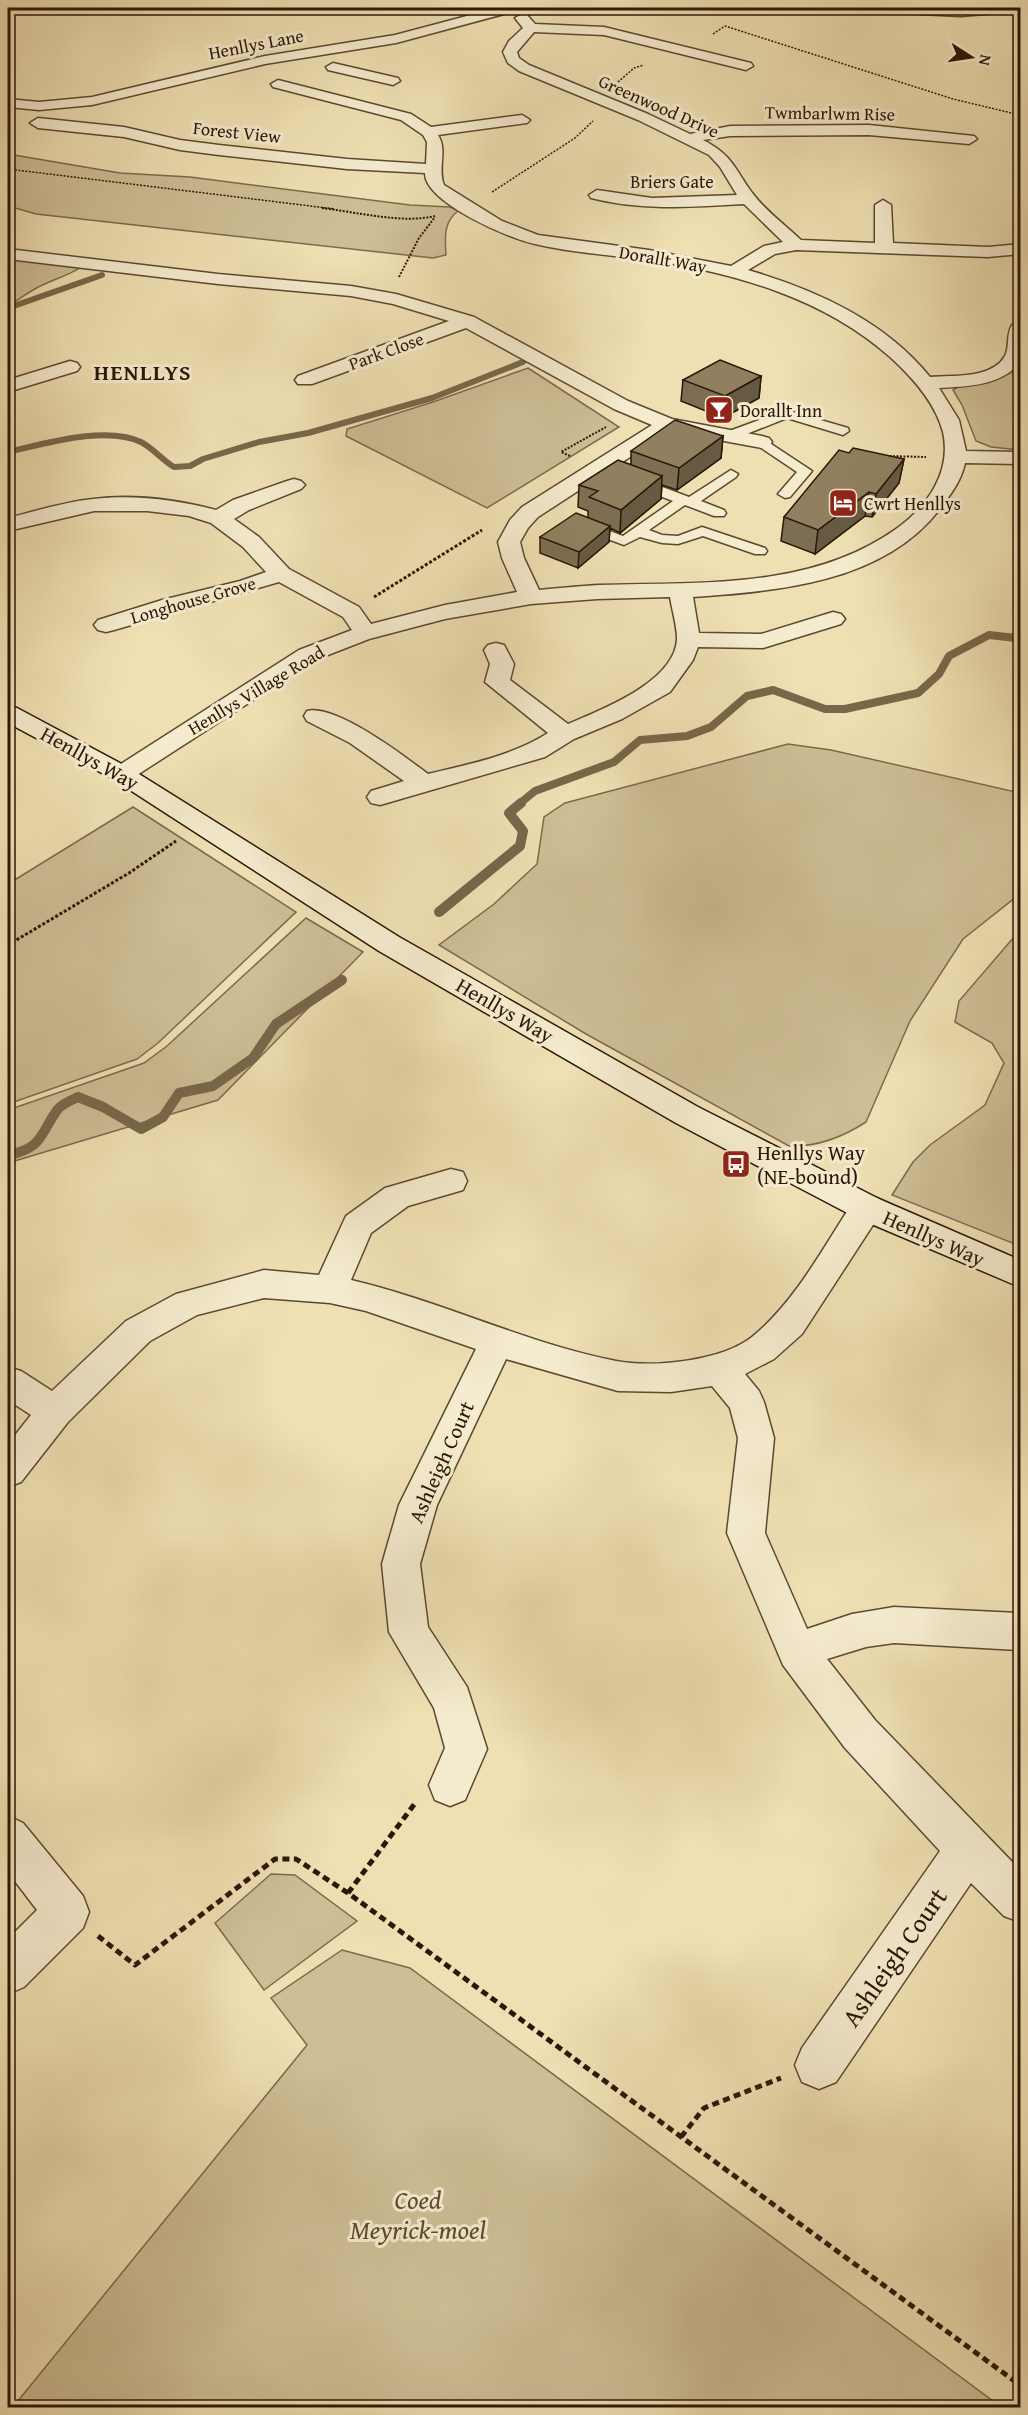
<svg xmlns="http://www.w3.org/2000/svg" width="1028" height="2415" viewBox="0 0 1028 2415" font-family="'Gentium Book Plus',serif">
	<rect width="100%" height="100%" fill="#efe0b3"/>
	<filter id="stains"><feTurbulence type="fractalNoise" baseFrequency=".00333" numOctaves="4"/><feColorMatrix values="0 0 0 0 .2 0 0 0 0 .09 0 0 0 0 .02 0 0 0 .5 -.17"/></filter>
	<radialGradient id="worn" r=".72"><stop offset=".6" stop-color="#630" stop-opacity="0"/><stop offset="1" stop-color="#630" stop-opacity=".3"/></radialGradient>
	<path fill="#cebe96" stroke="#7c6a4e" stroke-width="1.5" d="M 8,154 L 120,173 L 190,177 L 410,205 L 450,207 L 458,211 C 443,222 445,239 446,255 L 433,258 L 36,214 L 8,206 Z
		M 8,258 L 83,266 C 67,277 49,280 33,290 C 24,295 18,301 8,305 Z
		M 528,368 L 619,427 L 487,508 L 346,436 L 347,429 L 433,402 Z
		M 1016,370 L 1020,371 L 1020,450 L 991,447 L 976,441 L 962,405 L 953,390 L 958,387 L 1004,376 Z
		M 788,744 L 831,750 L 1020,793 L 1020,894 L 963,939 L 910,1021 L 866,1122 C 843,1137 817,1147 789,1146 L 586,1034 L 439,945 L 494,904 L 537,864 L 544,817 L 565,803 Z
		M 133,807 L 296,912 L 158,1043 L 137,1059 L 8,1104 L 8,884 Z
		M 306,918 L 363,952 L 218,1100 L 8,1163 L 8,1110 L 144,1063 L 167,1046 Z
		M 1020,930 L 1020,1246 L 892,1195 L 913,1162 L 930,1145 L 985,1105 L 1004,1063 L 992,1043 L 955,1022 L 959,1001 Z
		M 271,1874 L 295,1875 L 357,1921 L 264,1990 L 215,1923 Z
		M 342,1950 L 410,1968 L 1001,2407 L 13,2407 L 307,2045 L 271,1998 Z"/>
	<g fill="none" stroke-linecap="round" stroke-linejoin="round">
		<path stroke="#78674a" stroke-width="6" d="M 8,308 L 102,275
			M 8,452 C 44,444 106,425 141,442 C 153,448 162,460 174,467 L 190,466 L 203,459 L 259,442 L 308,433 L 432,398 L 523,362"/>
		<path stroke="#78674a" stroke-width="8" d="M 519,804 L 535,791 L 614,762 L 640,740 L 687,736 L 711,727 L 747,696 L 773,690 L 825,709 L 845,709 L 918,693 L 939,674 L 949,656 L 989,635 L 1016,638 L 1020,636"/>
		<path stroke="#78674a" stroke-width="10" d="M 439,912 L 520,846 L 523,831 L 509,813 L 521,803
			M 8,1155 C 44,1148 40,1133 58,1109 C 62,1104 72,1100 78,1097 L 103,1107 L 141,1129 L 163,1117 L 179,1093 L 213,1086 L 253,1058 L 276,1024 L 342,980"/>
		<g stroke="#5c4931" stroke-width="3">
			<path id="lane" d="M 786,410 L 848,428 L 849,431 L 843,435 L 787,418 L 734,439 L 729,440 L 723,436 L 724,433 Z
				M 762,438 L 812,471 L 790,497 L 785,498 L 778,494 L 797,472 L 757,445 L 756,442 L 757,439 Z
				M 731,470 L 738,474 L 736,477 L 701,501 L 724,510 L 726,513 L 724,516 L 714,516 L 685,505 L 649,530 L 662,535 L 678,536 L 702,527 L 765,548 L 767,551 L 765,554 L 755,554 L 703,536 L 678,544 L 662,543 L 640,537 L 624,545 L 578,528 L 576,525 L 583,521 L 623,536 L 673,501 L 631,485 L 629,482 L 631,479 L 641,479 L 689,497 Z"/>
		</g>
		<g stroke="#5c4931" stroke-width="3">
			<path id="street" d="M 497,8 L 517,8 L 515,11 L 396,43 L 265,64 L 92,105 L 39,110 L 8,107 L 8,99 L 39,102 L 92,97 L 265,56 L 395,35 Z
				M 871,8 L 1020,8 L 1020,11 L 961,16 L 878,12 Z
				M 522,14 L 527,15 L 535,24 L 604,27 L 751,63 L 753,66 L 746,70 L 604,35 L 534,32 L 517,52 L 519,58 L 529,65 L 648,114 L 690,134 L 730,126 L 869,125 L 974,136 L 977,139 L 969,144 L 869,135 L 730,136 L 703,140 C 733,155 735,170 753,194 C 766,211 785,225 801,240 L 875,243 L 875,205 L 883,200 L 891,205 L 893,243 L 988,247 L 1020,244 L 1020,254 L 988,257 L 796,250 L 775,254 L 748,270 C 816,290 885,321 930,377 C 953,375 992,379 1005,356 C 1010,346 1006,334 1012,325 L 1020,324 L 1020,362 C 1001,386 968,386 939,388 L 959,420 L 966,451 L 1020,452 L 1020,464 L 965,463 C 961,482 950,495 939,510 C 882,583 778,591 693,597 L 699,633 L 761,634 L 833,612 L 841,614 L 845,619 L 841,624 L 763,648 L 698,647 L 693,660 L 670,692 L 622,719 L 574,739 L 545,757 L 380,805 L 371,803 L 367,797 L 371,791 L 404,781 L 350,743 L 307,721 L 304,716 L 307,711 C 336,704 404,756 428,774 C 469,764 512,756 548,733 L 485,682 L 490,664 L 484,650 L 488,645 L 496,643 L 504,645 L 514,664 L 510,680 L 568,724 C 601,710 675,682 677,639 C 677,626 672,610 670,597 L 597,599 L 531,604 L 445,619 L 369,639 L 315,660 L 131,779 L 122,782 L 113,779 L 109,774 L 113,769 L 299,650 L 352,630 L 343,617 L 279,582 L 114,630 L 106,632 L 98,630 L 94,625 L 98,620 L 162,600 L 240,581 L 266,572 L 243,547 L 211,523 L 189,516 L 147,511 L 94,511 L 8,531 L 8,518 C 36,511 64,502 93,499 C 133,494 178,500 216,510 L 233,500 L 287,481 L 294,479 L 301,481 L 305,485 L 301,489 L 249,510 L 234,519 L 259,537 L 289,569 L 359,607 L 371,624 L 445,605 L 517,592 L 502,558 L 498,542 L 510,520 L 522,507 L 652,425 L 614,409 L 466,328 L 312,384 L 298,384 L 295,380 L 298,376 L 449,321 L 393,304 L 351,296 L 218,284 L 8,259 L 8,249 L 218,274 L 351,286 L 396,294 L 474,317 L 628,401 L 672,419 L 762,436 L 769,438 L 772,442 L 769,446 L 762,448 L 670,431 L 538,517 L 528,528 L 520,542 L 524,558 L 539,590 C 559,588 579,586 599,585 C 700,582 810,590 896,529 C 927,507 952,472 943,432 C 935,402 912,377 890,357 C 824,298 735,273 649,260 C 611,255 573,253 535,244 C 510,239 424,202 425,173 L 347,169 L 219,155 L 180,150 L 124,137 L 38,128 L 30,123 L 38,118 L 124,127 L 180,140 L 219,145 L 347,159 L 426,164 L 427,142 L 423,135 L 401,120 L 273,87 L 271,84 L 278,80 L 411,114 L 431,127 L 522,115 L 530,120 L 527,123 L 438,135 C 448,150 437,169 444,185 L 502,221 L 538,235 L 649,250 L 731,266 L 764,246 L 783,242 L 744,204 C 692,207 642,211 591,198 L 589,195 L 597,190 L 652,198 L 737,195 L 720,167 L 709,155 L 638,120 L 519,71 L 508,63 L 503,52 L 509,41 L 523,28 L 515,18 Z
				M 333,63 L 398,78 L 400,81 L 393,85 L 328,70 L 326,67 Z
				M 70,361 L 77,363 L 80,367 L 77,371 L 8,392 L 8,380 Z
				M 451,1169 L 463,1172 L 467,1181 L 463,1190 L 408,1206 L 371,1233 L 351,1280 C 441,1301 525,1343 616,1361 C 653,1368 722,1361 752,1337 C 796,1301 824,1246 855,1199 L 867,1195 L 879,1199 L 884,1208 L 802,1334 L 774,1359 L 745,1374 L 759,1391 L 764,1402 L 774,1438 L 765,1533 L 807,1629 L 852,1614 L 894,1607 L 1020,1613 L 1020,1650 L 894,1643 L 866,1647 L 827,1659 L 875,1720 L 1020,1870 L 1020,1922 L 1004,1916 L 971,1883 L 836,2082 L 819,2089 L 802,2082 L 795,2065 L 802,2048 L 940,1851 L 845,1748 L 783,1665 L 727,1533 L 738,1438 L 730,1408 L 712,1386 L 671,1392 L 618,1391 L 506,1359 L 437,1505 L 420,1564 L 428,1627 L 467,1687 L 487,1749 L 465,1800 L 450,1806 L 435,1800 L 429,1785 L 445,1748 L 434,1708 L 389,1632 L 382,1564 L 399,1505 L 476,1349 L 366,1311 L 330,1303 L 264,1298 L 197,1315 L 150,1341 L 68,1422 L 21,1482 L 8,1487 L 8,1444 L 31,1415 L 8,1400 L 8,1367 L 21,1371 L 52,1391 L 126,1321 L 176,1294 L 264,1270 L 319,1275 L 346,1216 L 385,1188 Z
				M 8,1816 L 23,1823 L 83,1896 L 89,1912 L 83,1928 L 24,1987 L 8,1994 L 8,1939 L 37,1910 L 8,1872 Z"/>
		</g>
		<g stroke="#2b1706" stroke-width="3">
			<path id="secondary" d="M 8,706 L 17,708 L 131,769 L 399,937 L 698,1107 L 879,1199 L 1020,1260 L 1020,1287 L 855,1217 L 676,1123 L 379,951 L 113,779 L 8,723 Z"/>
		</g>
		<path stroke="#2b1706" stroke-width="1.5" stroke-dasharray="2 1.5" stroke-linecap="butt" d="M 389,8 L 402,13
			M 713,34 L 725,26 L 953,99 L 1020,115
			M 618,82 L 634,68 L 644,65
			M 8,169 L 335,209
			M 492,192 L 575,138 L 593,121"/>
		<path stroke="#2b1706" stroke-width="2" stroke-dasharray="2 1.5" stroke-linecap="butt" d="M 322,208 C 356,212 403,224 435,216
			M 399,277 L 419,238 L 435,217
			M 570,456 L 561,452 L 606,427
			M 886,456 L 926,457"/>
		<path stroke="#2b1706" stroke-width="3" stroke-dasharray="3 2" stroke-linecap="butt" d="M 374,597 L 482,530
			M 8,945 L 129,873 L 176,841"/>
		<path stroke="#2b1706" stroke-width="5" stroke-dasharray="7 4.5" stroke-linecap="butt" d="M 348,1893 L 416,1802
			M 98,1936 L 135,1965 L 275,1859 L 296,1859 L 348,1893 L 1020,2385
			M 681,2137 L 704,2108 L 781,2078"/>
		<use href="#lane" fill="#f5ebce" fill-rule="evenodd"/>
		<use href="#street" fill="#f5ebce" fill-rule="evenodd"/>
		<use href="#secondary" fill="#f5ebce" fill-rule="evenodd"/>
	</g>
	<path fill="#7d6e53" stroke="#2b1706" stroke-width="1.5" d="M 761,376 L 759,398 L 723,418 L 681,401 L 683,380 Z
		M 723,436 L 721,458 L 677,490 L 662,485 L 661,499 L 620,533 L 610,528 L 609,542 L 578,568 L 540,553 L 540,537 L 588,518 L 588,511 L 578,507 L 579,485 L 631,464 L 631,451 Z
		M 849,453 L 904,459 L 899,483 L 872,517 L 865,516 L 815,554 L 781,541 L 784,517 Z"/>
	<path fill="#665a43" stroke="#2b1706" stroke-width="1.5" d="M 761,376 L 759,398 L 723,418 L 725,396 Z
		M 723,436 L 721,458 L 677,490 L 679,468 Z
		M 904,459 L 899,483 L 872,517 L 876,494 Z
		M 662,476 L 661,499 L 620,533 L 621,510 Z
		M 869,492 L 865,516 L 815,554 L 818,530 Z
		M 610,526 L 609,542 L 578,568 L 579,552 Z"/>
	<path fill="#918060" stroke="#2b1706" stroke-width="1.5" d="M 720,360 L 761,376 L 725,396 L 683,380 Z
		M 675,420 L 723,436 L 679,468 L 631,451 Z
		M 853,448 L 904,459 L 876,494 L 869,492 L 818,530 L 784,517 L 839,450 L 849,453 Z
		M 618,460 L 662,476 L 621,510 L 589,497 L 598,491 L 579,485 Z
		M 576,513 L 610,526 L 579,552 L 540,537 Z"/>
	<defs>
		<g id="bar-square" transform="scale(1.5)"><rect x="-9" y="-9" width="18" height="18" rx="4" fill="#8f2418" stroke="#f5ebce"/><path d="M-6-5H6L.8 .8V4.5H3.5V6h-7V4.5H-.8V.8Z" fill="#fff"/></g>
		<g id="hotel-square" transform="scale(1.5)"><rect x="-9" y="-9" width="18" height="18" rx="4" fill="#8f2418" stroke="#f5ebce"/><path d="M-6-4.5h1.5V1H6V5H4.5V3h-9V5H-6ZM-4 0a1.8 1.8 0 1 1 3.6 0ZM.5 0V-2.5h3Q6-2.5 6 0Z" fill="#fff"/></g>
		<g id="bus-square" transform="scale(1.5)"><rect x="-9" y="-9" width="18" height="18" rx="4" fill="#8f2418" stroke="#f5ebce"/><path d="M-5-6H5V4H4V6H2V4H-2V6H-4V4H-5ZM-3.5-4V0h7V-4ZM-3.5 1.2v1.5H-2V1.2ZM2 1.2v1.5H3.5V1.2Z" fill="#fff"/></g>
	</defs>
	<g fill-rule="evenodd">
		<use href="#bar-square" x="719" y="410"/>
		<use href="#hotel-square" x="843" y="503"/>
		<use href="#bus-square" x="736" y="1164"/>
	</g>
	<g text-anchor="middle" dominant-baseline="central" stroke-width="6" stroke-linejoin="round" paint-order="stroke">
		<g font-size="18" fill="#2b1706" stroke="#f5ebce">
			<text transform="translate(256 44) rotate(-11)">Henllys Lane</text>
			<text transform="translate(659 106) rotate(24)">Greenwood Drive</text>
			<text transform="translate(830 113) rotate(1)">Twmbarlwm Rise</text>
			<text transform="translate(237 132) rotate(6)">Forest View</text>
			<text x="672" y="181">Briers Gate</text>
			<text transform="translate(663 259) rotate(10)">Dorallt Way</text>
			<text transform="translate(386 351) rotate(-20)">Park Close</text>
			<text transform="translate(193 600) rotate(-16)">Longhouse Grove</text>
			<text transform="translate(256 690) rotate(-31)">Henllys Village Road</text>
		</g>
		<g font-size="18" fill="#2b1706" stroke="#f5ebce" text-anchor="start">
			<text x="740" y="410">Dorallt Inn</text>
			<text x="864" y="503">Cwrt Henllys</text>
		</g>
		<g font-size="21" fill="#2b1706" stroke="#f5ebce">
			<text transform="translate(90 758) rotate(29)">Henllys Way</text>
			<text transform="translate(505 1010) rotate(30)">Henllys Way</text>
			<text transform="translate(934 1238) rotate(24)">Henllys Way</text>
			<text transform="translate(441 1462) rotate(-66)">Ashleigh Court</text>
		</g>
		<g font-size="21" fill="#2b1706" stroke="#f5ebce" text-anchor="start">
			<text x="757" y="1152">Henllys Way<tspan x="757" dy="24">(NE-bound)</tspan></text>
		</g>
		<g font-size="22" font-weight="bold" letter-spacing="1.5" fill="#2b1706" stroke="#f5ebce">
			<text x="143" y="372">HENLLYS</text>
		</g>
		<g font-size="26" fill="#2b1706" stroke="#f5ebce">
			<text transform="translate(894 1957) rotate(-55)">Ashleigh Court</text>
		</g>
		<g font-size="26" font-style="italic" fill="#5c4931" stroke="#f5ebce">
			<text x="418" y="2199">Coed<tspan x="418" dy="30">Meyrick-moel</tspan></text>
		</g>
	</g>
	<rect width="1028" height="2415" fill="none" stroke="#efe0b3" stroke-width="30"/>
	<rect x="9" y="9" width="1010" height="2397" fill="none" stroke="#2b1706" stroke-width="3"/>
	<rect x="15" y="15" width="998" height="2385" fill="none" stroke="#2b1706" stroke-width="1.5"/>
	<g transform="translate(971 57) rotate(102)" stroke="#f5ebce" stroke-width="4.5" paint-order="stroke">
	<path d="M0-4.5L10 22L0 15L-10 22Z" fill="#2b1706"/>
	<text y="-9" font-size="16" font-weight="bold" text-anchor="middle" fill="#2b1706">N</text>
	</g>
	<rect width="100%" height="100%" filter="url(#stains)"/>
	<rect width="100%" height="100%" fill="url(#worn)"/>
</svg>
